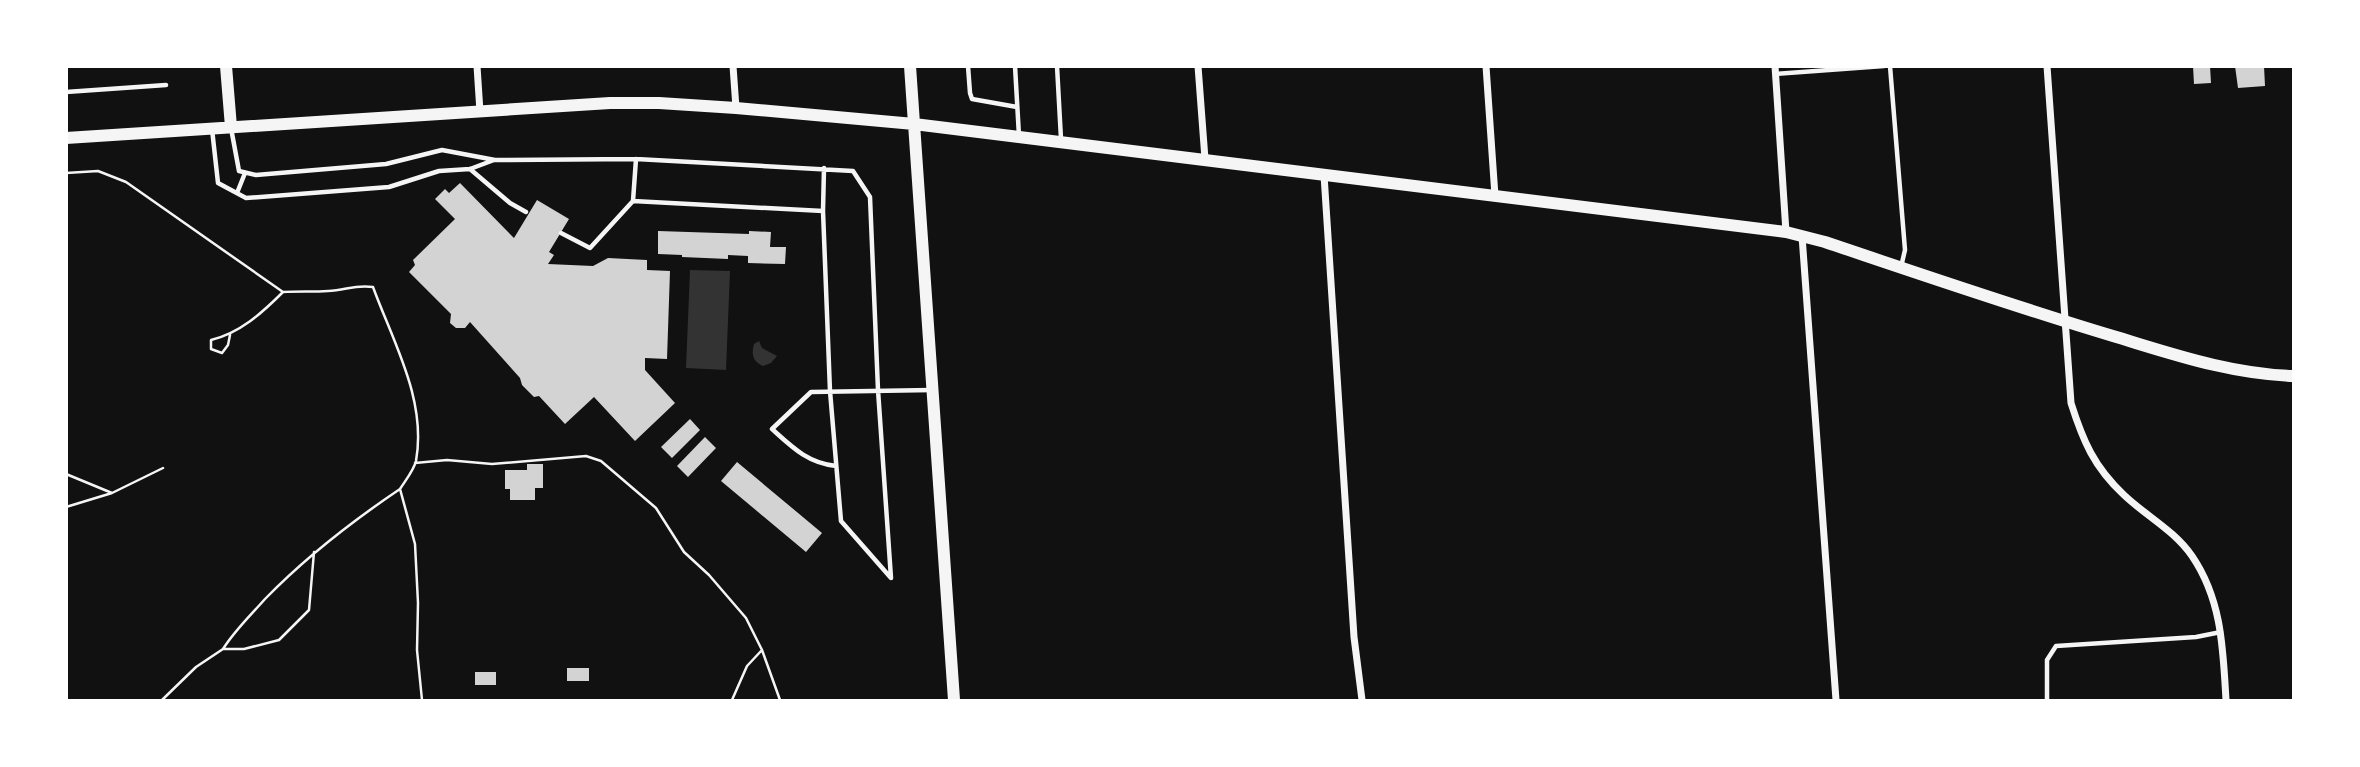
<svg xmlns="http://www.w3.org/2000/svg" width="2360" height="767" viewBox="0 0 2360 767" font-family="'Archivo Narrow',sans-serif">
	<rect width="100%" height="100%" fill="#111"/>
	<path fill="#333" d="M 690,270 L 730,271 L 726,370 L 686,368 Z
		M 759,341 L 762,348 L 777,356 L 771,363 L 763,366 C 753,362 751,354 754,344 Z"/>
	<path fill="#d3d3d3" d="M 2193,66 L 2210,66 L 2211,83 L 2194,84 Z
		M 2235,66 L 2264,66 L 2265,86 L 2238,88 Z
		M 460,183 L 514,238 L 537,200 L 569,219 L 549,252 L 554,255 L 548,264 L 593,266 L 608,258 L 647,260 L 647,270 L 670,271 L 667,359 L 645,358 L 645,370 L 675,403 L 635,441 L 594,397 L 565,424 L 539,396 L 534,397 L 522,385 L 520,378 L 470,322 L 465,328 L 456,328 L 450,323 L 451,314 L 409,272 L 415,265 L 413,260 L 455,219 L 435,199 L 445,189 L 449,193 Z
		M 658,231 L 749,234 L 749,231 L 771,232 L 770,247 L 786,247 L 785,264 L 748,263 L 748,256 L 728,255 L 728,259 L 682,257 L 682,255 L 658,254 Z
		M 690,419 L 700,430 L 672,458 L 661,447 Z
		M 705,437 L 716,448 L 688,477 L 677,466 Z
		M 737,462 L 822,533 L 806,552 L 721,481 Z
		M 527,464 L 543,464 L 543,488 L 535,488 L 535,500 L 510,500 L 510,489 L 505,489 L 505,470 L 527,470 Z
		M 567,668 L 589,668 L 589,681 L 567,681 Z
		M 475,672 L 496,672 L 496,685 L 475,685 Z"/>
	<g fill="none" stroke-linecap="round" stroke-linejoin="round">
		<path stroke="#f5f5f5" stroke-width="2.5" d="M 66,173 L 98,171 L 126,182 L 283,292 C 262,313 240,333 211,340 L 211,349 L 222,353 L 228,345 L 230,335
			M 283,292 C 299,291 313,292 328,291 C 345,291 354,284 373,287 C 393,342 427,400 416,461 C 414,470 405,481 400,489
			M 415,463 L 447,460 L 492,464 L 586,456 L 601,461 L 656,508 L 684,552 L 709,575 L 746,618 L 762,650 L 780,700
			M 66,474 L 112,493
			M 66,507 L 112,493 L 163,468
			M 314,552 L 309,610 L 279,640 L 244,649 L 223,649 C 235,630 250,616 265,599 C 306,557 351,522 400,489 L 415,544 L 418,603 L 417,650 L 422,700
			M 162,700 L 196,667 L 223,649
			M 732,700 L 747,666 L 762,650"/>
		<path stroke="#f5f5f5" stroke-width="4.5" d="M 968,66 L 970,93 L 972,99 L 1017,107
			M 1015,66 L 1019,136
			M 1057,66 L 1061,139
			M 1890,66 L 1905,250 L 1901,267
			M 1776,74 L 1884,66
			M 66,92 L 166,85
			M 231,128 L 239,171 L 256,175 L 386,164 L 442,150 L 495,160 L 636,159 L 853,171 L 870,197 L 878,390 L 891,578 L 841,521 L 830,391 L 823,211 L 633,201
			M 212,129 L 218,183 L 246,198 L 389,187 L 439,171 L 470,169 L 494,160
			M 470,169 L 510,203 L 526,212
			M 237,193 L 245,173
			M 823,211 L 824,168
			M 561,233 L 590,248 L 633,201 L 636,159
			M 836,466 C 808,463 793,448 772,429 L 811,392 L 932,390
			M 2047,700 L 2047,660 L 2056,646 L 2196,637 L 2221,632"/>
		<path stroke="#f5f5f5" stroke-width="7" d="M 477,66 L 480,112
			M 733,66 L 736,108
			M 1198,66 L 1205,159
			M 1486,66 L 1495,196
			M 1775,66 L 1786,232
			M 2047,66 L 2071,403 C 2083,441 2094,467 2124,495 C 2146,516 2174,530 2192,556 C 2222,600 2223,649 2226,700
			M 1324,175 L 1354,637 L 1362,700
			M 1802,236 L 1836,700"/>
		<path stroke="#f5f5f5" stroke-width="12" d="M 226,66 L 231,127
			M 910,66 L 954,700
			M 66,138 L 610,103 L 659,103 L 736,108 L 914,124 L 1786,232 L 1825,242 C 1920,274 2016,307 2113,336 C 2173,354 2230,374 2294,376"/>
	</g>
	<rect width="2360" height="767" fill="none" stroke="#ffffff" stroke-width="136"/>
</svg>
